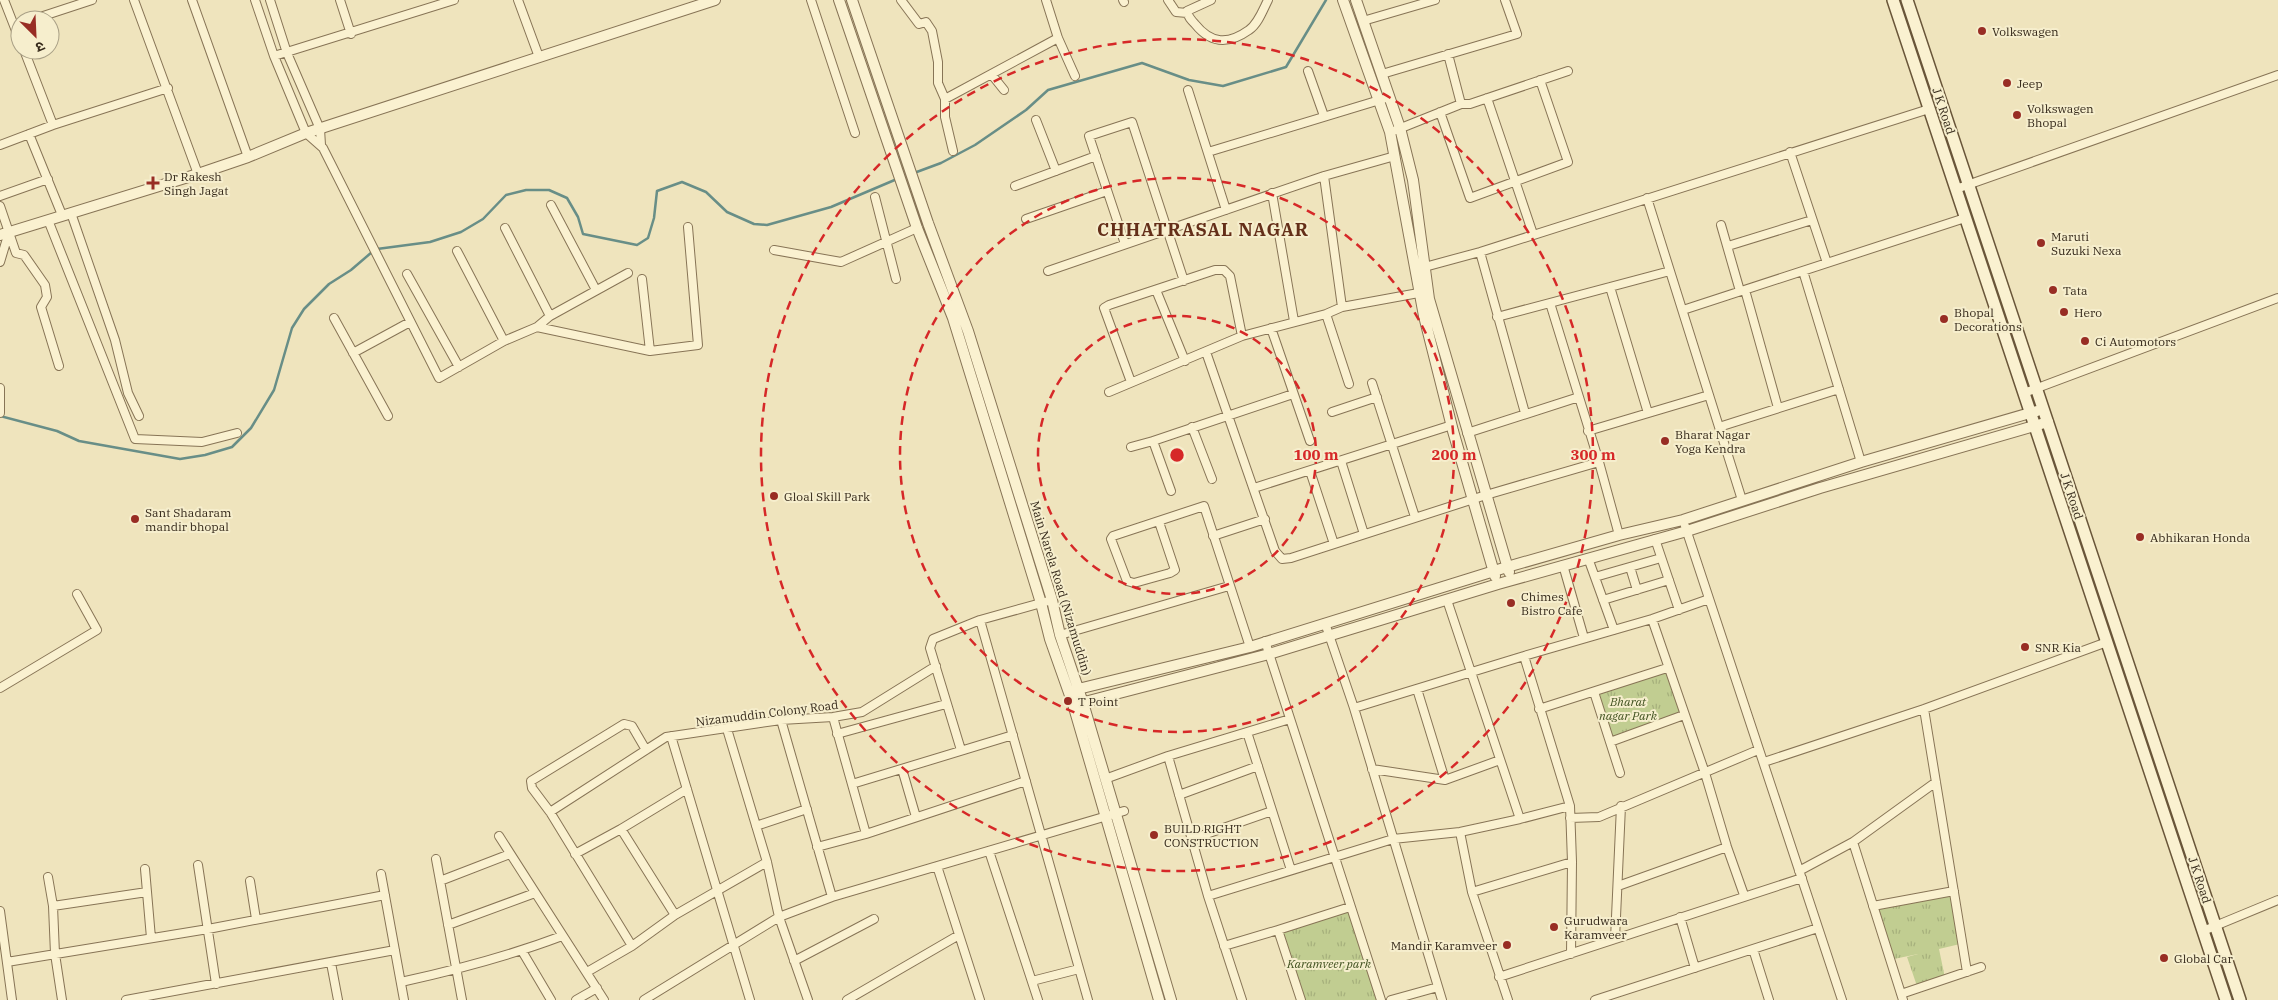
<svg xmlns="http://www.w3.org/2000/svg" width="2278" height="1000" viewBox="0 0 2278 1000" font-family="'IBM Plex Serif','Noto Sans Devanagari',serif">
	<defs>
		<pattern id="grass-tufts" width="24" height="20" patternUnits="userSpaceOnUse" patternTransform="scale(1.25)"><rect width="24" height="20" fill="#c1cd91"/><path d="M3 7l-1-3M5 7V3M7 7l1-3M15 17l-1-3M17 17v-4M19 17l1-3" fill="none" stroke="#a6b07c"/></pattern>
	</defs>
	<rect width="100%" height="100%" fill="#efe4bd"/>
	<path fill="url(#grass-tufts)" d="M 1666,672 L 1680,712 L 1613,737 L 1598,694 Z
		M 1952,893 L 1960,944 L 1939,949 L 1945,978 L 1917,986 L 1907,957 L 1918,954 L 1894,959 L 1877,908 Z
		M 1349,911 L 1378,1000 L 1305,1000 L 1283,932 Z"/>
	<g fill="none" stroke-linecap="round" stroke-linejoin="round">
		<path stroke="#688e87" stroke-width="2.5" d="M 914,173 L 941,163 L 975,145 L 1026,110 L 1048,90 L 1142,63 L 1189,80 L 1223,86 L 1286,67 L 1326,0
			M 377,249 L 430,242 L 461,232 L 483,219 L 506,195 L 526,190 L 549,190 L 567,198 L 578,217 L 583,234 L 637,245 L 648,238 L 654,218 L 657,191 L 682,182 L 706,192 L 727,212 L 754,224 L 767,225 L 831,207 L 897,179
			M 0,416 L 57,431 L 79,441 L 180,459 L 205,455 L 232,447 L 251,428 L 274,390 L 292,328 L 304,309 L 329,284 L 351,270 L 372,252"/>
		<g stroke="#877456" stroke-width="10">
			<path id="minor" d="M 4,0 L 20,41
				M 134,0 L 198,174
				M 192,0 L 248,157
				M 255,0 L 274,56 L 306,133 L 323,148 L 439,378 L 504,341 L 537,327 L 550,316 L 628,273
				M 270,0 L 287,53 L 320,129 L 321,145
				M 340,0 L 351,34
				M 518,0 L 539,57
				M 811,0 L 855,133
				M 901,0 L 919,24 L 926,22 L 932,31 L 938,62 L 938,83 L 945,99 L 945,117 L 953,151
				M 1046,0 L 1058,38 L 1075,76
				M 1123,0 L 1124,2
				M 1168,0 L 1176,12 L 1187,13
				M 1211,0 L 1187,11 C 1188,17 1191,20 1195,24 C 1211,44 1228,45 1249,30 C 1258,24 1263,10 1268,0
				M 31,20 L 92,0
				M 1363,21 L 1435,0
				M 24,50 L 53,125
				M 1448,54 L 1461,104
				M 274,56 L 454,0
				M 1308,71 L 1324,116
				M 1382,74 L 1517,34 L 1505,0
				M 992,75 L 1004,90
				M 1188,90 L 1226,210
				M 1487,98 L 1533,234
				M 945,99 L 1058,38
				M 1440,112 L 1470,198 L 1568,162 L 1540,80
				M 1036,120 L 1056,171
				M 1396,130 L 1461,104 L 1470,104 L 1568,71
				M 29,134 L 62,215
				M 0,145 L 53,125 L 168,88
				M 1208,152 L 1383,99
				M 1790,152 L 1827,263
				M 1324,176 L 1342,307
				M 1015,186 L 1096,156
				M 1956,189 L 2278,75
				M 1272,193 L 1294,321
				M 0,196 L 48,179
				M 875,197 L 896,279
				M 1647,198 L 1742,500
				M 551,205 L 596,290
				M 0,206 L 16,253 L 24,255 L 45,285 L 47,297 L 41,307 L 59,366
				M 71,213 L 115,340 L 128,393 L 139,416
				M 1026,219 L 1107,191
				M 48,220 L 135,439 L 202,442 L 237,433
				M 1721,225 L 1740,291
				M 505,228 L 550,316
				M 1125,244 L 1089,136 L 1132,122 L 1184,281
				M 1728,246 L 1812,220
				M 774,250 L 841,262 L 917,228
				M 457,251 L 504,341
				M 1480,252 L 1525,413
				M 0,262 L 9,232
				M 1421,268 L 1480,252 L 1929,109
				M 1048,271 L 1324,176 L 1395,156
				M 1803,271 L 1861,462
				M 407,274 L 459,367
				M 642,279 L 650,351
				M 1610,287 L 1648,413
				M 1156,290 L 1185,361
				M 1745,290 L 1778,408
				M 1550,303 L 1599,462 L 1619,535
				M 1683,310 L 1965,218
				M 1326,314 L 1349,384
				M 1497,317 L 1670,271
				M 334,318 L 388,416
				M 537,327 L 650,351 L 698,345 L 688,227
				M 1271,328 L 1310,441
				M 1206,352 L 1275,551 L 1282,559 L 1291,558 L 1486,495 L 1599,462
				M 353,353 L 410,322
				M 1131,382 L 1104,308 L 1109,305 L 1215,270 L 1224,270 L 1230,276 L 1242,336
				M 1372,383 L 1415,517
				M 0,388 L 0,413
				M 1109,392 L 1242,336 L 1326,314 L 1342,307 L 1424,292
				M 2024,393 L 2278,298
				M 1332,412 L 1377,397
				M 1192,427 L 1212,479
				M 1719,427 L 1839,389
				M 1588,431 L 1709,395
				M 1467,433 L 1579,397
				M 1131,447 L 1153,441
				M 1341,461 L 1364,534
				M 1310,471 L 1334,544
				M 1254,488 L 1452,425
				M 1171,491 L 1153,441 L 1293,394
				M 1159,522 L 1175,570 L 1170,573 L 1134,583 L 1127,581 L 1111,539 L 1113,536 L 1204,506 L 1250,647
				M 1685,526 L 1842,1000
				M 1213,536 L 1265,519
				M 1655,539 L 1679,610
				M 1588,558 L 1614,630
				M 1563,565 L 1584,638
				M 1630,567 L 1637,590
				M 1595,577 L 1661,558
				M 1447,600 L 1520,819
				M 1603,600 L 1669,580
				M 1652,619 L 1705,773 L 1727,847 L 1744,895
				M 980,620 L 1088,1000
				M 1325,623 L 1354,708 L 1442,1000
				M 1060,635 L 1229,586
				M 1265,641 L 1381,1000
				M 1524,656 L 1570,806 L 1572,862 L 1571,954
				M 0,688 L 97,630 L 77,594
				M 1417,689 L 1445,780
				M 1594,692 L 1620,773
				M 1354,708 L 1524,656 L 1652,619 L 1709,599
				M 1539,709 L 1667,668
				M 1924,709 L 1967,972
				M 833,717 L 866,834
				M 781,720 L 832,897
				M 727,729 L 767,862 L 779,917 L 808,1000
				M 1247,732 L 1291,870
				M 837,734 L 946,704
				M 671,736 L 750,1000
				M 1610,742 L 1684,715
				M 961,750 L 930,648 L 933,639 L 980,620 L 1052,600
				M 1168,756 L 1208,896 L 1242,1000
				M 1764,762 L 1924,709 L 2107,642
				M 902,769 L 916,817
				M 1372,769 L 1445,780 L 1500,760
				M 1105,779 L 1168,756 L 1290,719
				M 852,784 L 1013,735
				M 1179,795 L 1258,766
				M 550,812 L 666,737 L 781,720 L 833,717 L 862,712 L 936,666
				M 1570,818 L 1599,817 L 1758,750
				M 756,826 L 807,809
				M 621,829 L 675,915
				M 1460,832 L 1472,892 L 1508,1000
				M 499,836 L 604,1000
				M 1192,839 L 1272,811
				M 1853,842 L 1903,1000
				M 817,847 L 866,834 L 1026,781
				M 989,851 L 1038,1000
				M 575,854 L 621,829 L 687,789
				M 436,859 L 462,1000
				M 198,865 L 216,984
				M 937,866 L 980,1000
				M 145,869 L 151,938
				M 1799,871 L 1853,842 L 1936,782
				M 381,874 L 404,1000
				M 48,877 L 53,906 L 55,954 L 62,1000
				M 250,881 L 256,919
				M 440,881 L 510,854
				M 1618,886 L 1727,847
				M 1472,892 L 1572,862
				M 1208,896 L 1393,839 L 1460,832 L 1520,819 L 1570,806
				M 53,906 L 147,892
				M 1873,906 L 1954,891
				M 0,911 L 12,1000
				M 1680,917 L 1695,968
				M 448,925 L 535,893
				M 2203,931 L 2278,900
				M 1615,939 L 1621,806
				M 632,946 L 550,812 L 532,788 L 531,781 L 624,724 L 632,726 L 646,750
				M 1224,946 L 1278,930
				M 1753,949 L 1769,1000
				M 522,951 L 551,1000
				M 794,961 L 874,919
				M 7,962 L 208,929 L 385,895
				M 331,963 L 338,1000
				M 587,972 L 632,946 L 675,915 L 767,862
				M 1499,977 L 1802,878
				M 1032,981 L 1079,969
				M 401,982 C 456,970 509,956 562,936
				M 1901,994 L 1981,967
				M 126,1000 L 395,950
				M 576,1000 L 597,988
				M 644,1000 L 779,917 L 832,897 L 1124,811
				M 847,1000 L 959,935
				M 1301,1000 L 1278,930 L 1350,907
				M 1391,1000 L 1438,987
				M 1595,1000 L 1818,928"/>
		</g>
		<g stroke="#877456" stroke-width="12">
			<path id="tertiary" d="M 839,0 L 917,228 L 953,318 L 1041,603 L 1050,639 L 1073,704 L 1159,1000
				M 852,0 L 928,223 L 968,331 L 1052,600 L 1060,635 L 1083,703 L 1171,1000
				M 1343,0 L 1390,132 L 1424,316 L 1453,431 L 1495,576
				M 1356,0 L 1400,128 L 1413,180 L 1429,299 L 1509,572
				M 0,235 L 198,174 L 248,157 L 306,133 L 715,0
				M 1074,690 L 1250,647 L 1507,567 L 1619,535 L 1683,520 L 1861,462 L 2037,411
				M 1077,704 L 1269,654 L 1498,584 L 1687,531 L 1820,488 L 2048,422"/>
		</g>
		<g stroke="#695539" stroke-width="14">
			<path id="secondary" d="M 1893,0 L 2226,1000
				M 1907,0 L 2240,1000"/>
		</g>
		<use href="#minor" stroke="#faf1d0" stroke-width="8"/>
		<use href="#tertiary" stroke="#faf1d0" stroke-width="10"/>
		<use href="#secondary" stroke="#faf1d0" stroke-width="11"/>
	</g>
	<g fill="none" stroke="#d62828" stroke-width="2.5" stroke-dasharray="9 6">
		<circle cx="1177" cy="455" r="139"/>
		<circle cx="1177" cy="455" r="277"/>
		<circle cx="1177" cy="455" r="416"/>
	</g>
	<g fill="#982d24" stroke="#f6eecd" stroke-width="2">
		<circle cx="1982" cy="31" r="5"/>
		<circle cx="2007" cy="83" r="5"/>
		<circle cx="2017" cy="115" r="5"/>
		<path d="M150.5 175.5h5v5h5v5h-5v5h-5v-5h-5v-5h5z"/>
		<circle cx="2041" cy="243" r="5"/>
		<circle cx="2053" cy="290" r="5"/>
		<circle cx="2064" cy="312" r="5"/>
		<circle cx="1944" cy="319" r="5"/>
		<circle cx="2085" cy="341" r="5"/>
		<circle cx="1665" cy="441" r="5"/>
		<circle cx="774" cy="496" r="5"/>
		<circle cx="135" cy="519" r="5"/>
		<circle cx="2140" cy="537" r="5"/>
		<circle cx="1511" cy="603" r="5"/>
		<circle cx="2025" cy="647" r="5"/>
		<circle cx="1068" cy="701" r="5"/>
		<circle cx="1154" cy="835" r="5"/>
		<circle cx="1554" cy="927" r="5"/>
		<circle cx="1507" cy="945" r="5"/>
		<circle cx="2164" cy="958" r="5"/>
	</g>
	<g text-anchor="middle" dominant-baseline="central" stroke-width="4" stroke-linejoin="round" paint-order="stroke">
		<g font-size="12" fill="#362a1b" stroke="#f6eecd" text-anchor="start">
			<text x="1992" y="31">Volkswagen</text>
			<text x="2017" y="83">Jeep</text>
			<text x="2027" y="108">Volkswagen<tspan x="2027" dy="14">Bhopal</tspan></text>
			<text x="164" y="176">Dr Rakesh<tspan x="164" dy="14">Singh Jagat</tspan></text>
			<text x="2051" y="236">Maruti<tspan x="2051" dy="14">Suzuki Nexa</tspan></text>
			<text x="2063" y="290">Tata</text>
			<text x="1954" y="312">Bhopal<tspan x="1954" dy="14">Decorations</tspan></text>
			<text x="2074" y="312">Hero</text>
			<text x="2095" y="341">Ci Automotors</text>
			<text x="1675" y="434">Bharat Nagar<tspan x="1675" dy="14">Yoga Kendra</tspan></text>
			<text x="784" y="496">Gloal Skill Park</text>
			<text x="145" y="512">Sant Shadaram<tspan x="145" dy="14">mandir bhopal</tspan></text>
			<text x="2150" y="537">Abhikaran Honda</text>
			<text x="1521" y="596">Chimes<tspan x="1521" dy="14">Bistro Cafe</tspan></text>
			<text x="2035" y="647">SNR Kia</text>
			<text x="1078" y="701">T Point</text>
			<text x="1164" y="828">BUILD RIGHT<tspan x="1164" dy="14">CONSTRUCTION</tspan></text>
			<text x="1564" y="920">Gurudwara<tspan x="1564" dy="14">Karamveer</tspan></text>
			<text x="1497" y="945" text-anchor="end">Mandir Karamveer</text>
			<text x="2174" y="958">Global Car</text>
		</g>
		<g font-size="12" fill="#362a1b" stroke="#f6eecd">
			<text transform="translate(1944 111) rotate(72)">J K Road</text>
			<text transform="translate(2072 496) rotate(72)">J K Road</text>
			<text transform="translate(1061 588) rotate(73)">Main Narela Road (Nizamuddin)</text>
			<text transform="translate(767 713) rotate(-7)">Nizamuddin Colony Road</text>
			<text transform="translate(2200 880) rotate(72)">J K Road</text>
		</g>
		<g font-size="12" font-style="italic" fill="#425321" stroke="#f6eecd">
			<text x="1628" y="701">Bharat<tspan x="1628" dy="14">nagar Park</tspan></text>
			<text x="1329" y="963">Karamveer park</text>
		</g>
		<g font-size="18" font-weight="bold" letter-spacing="1" fill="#642f19" stroke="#f6eecd">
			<text x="1203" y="229">CHHATRASAL NAGAR</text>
		</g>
	</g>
	<circle cx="1177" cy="455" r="8" fill="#d62828" stroke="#f6eecd" stroke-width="2.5"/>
	<g font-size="15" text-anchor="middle" font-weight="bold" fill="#d62828" stroke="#f6eecd" stroke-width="4" stroke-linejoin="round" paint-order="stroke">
		<text x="1316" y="460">100 m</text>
		<text x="1454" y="460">200 m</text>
		<text x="1593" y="460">300 m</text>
	</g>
	<g transform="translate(35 35) rotate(156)"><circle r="24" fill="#f6eecd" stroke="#a9a086"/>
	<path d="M0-4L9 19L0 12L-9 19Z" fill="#982d24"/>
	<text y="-8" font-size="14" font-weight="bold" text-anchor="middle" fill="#362a1b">उ</text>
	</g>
</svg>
